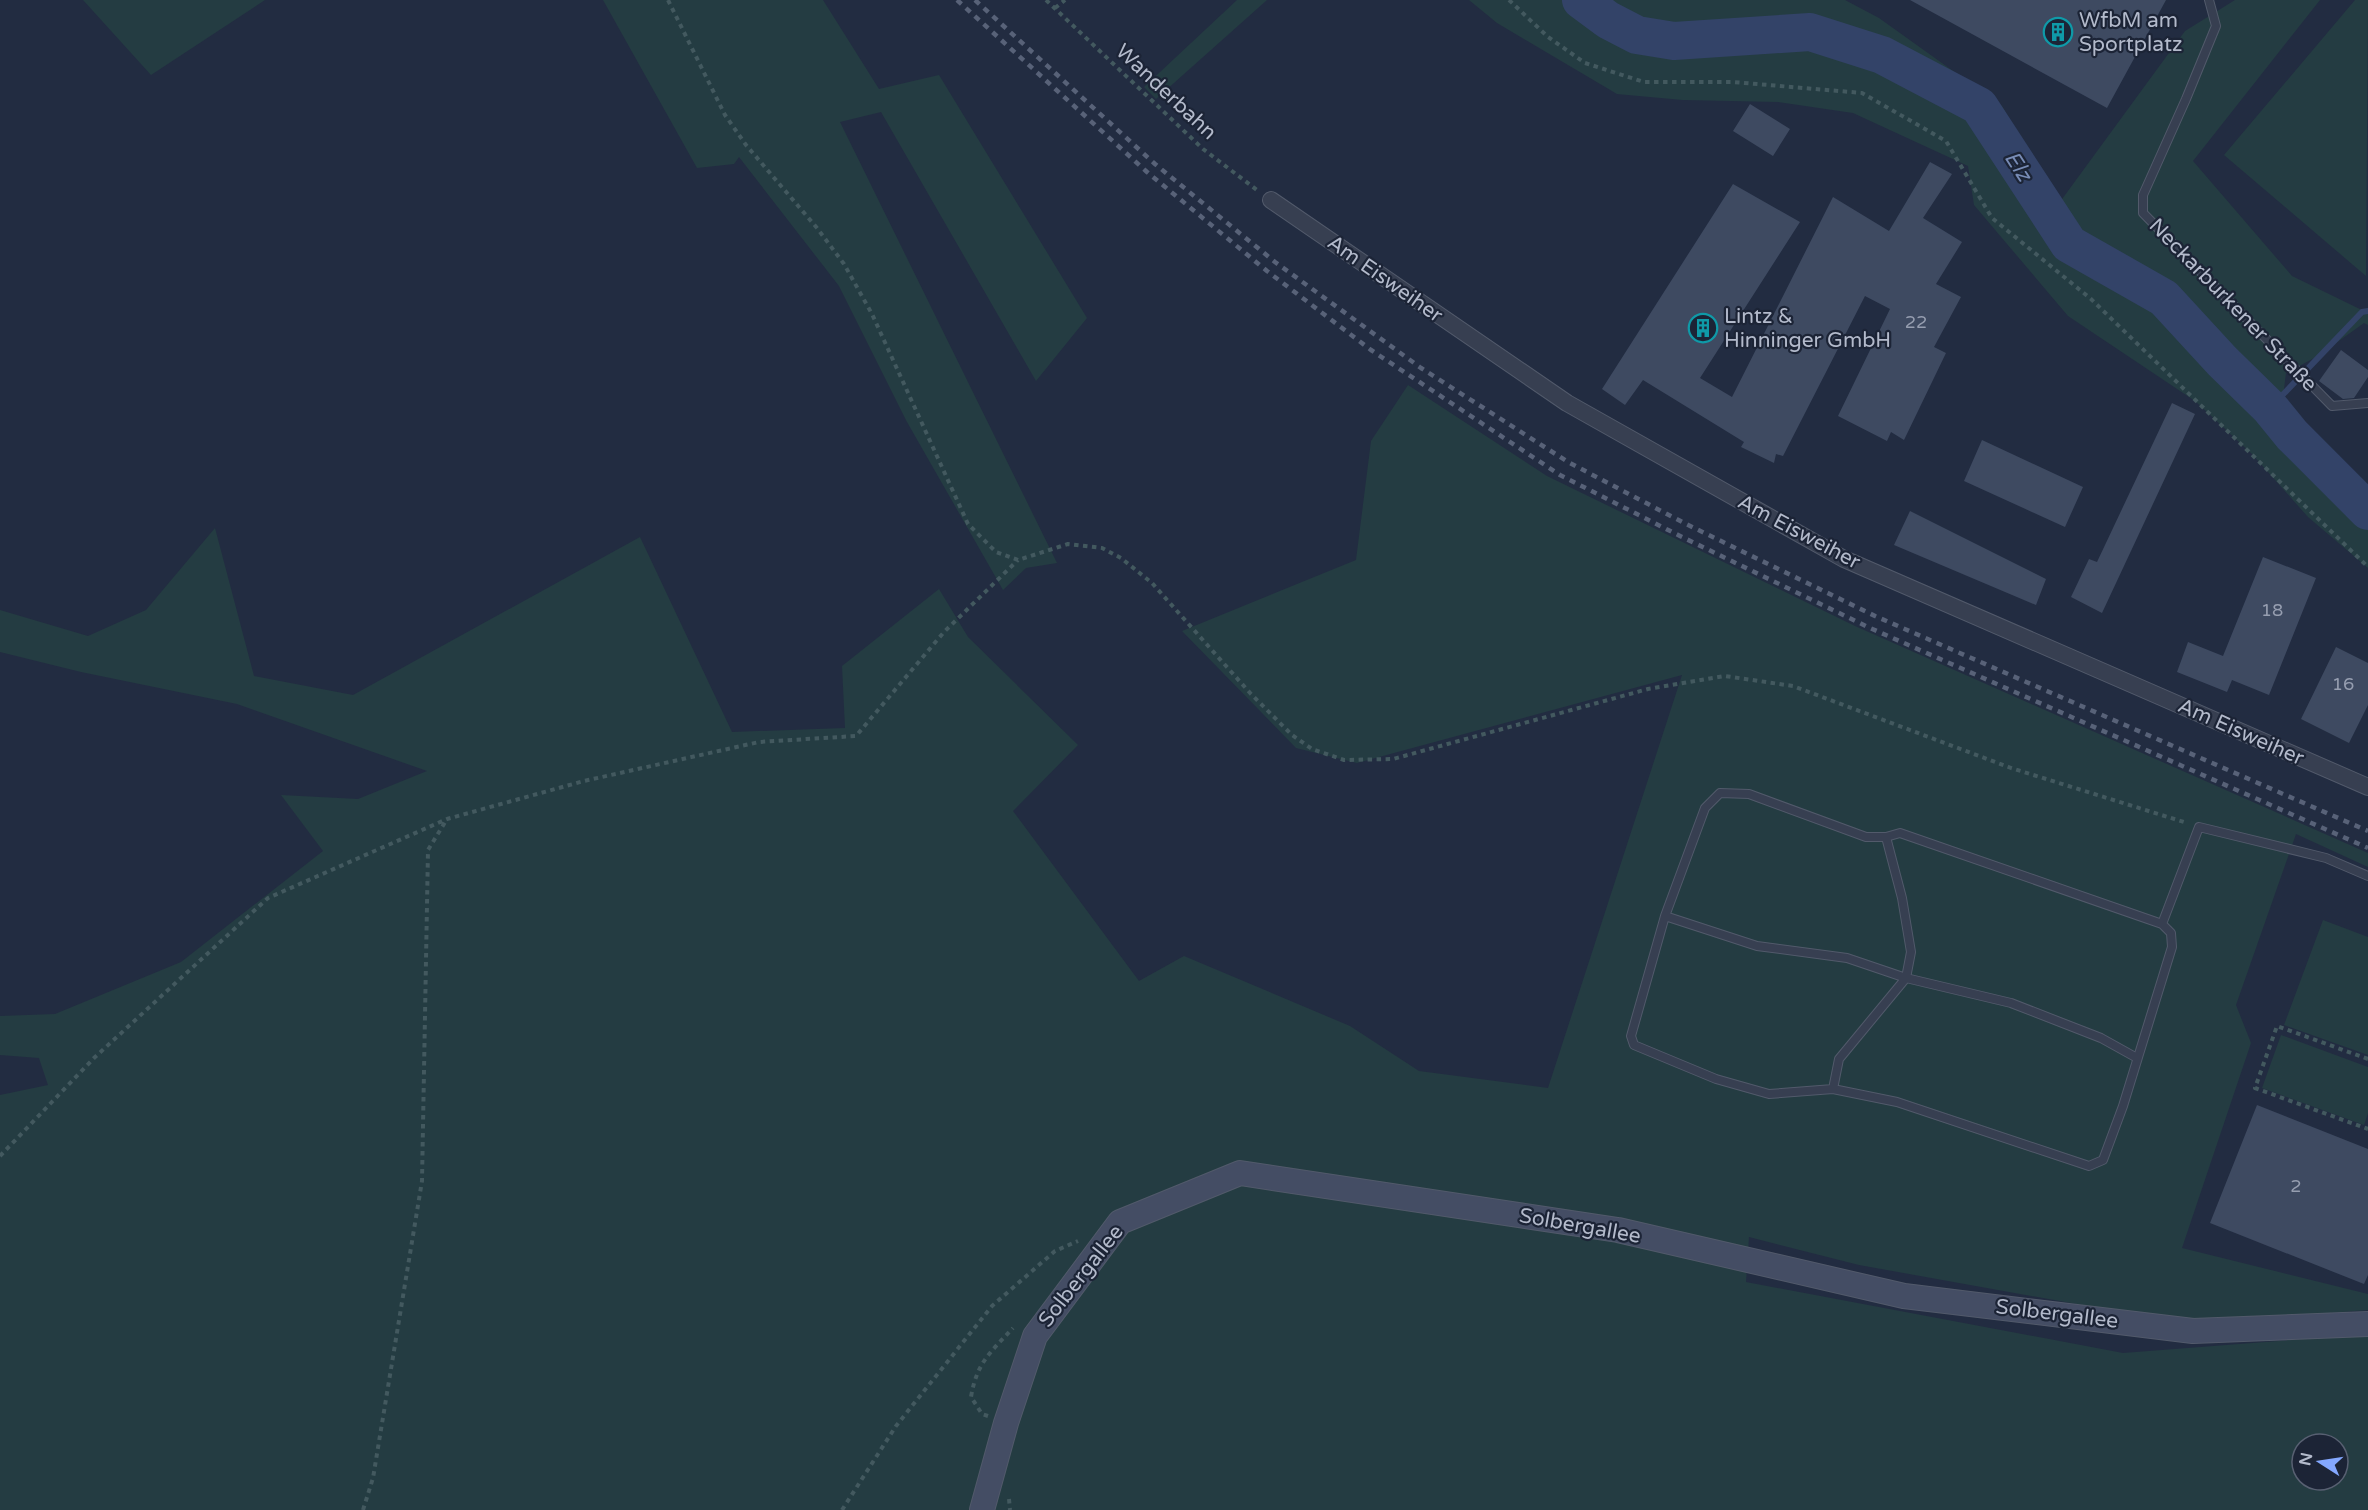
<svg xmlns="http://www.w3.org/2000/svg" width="2368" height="1510" viewBox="0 0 2368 1510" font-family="'Varela Round',sans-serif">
	<rect width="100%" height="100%" fill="#222c41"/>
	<path fill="#243c42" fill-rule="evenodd" d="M 83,0 L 265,0 L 151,75 Z
		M 603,0 L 823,0 L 879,89 L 939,75 L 1087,318 L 1036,381 L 881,112 L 840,122 L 1057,563 L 1026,568 L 1003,590 L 907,422 L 839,286 L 739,157 L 734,164 L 697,168 Z
		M 1237,0 L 1267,0 L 1156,99 L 1144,87 Z
		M 1469,0 L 1845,0 L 1879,18 L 2002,106 L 2057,206 L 2185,31 L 2235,0 L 2320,0 L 2193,161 L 2292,276 L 2368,313 L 2368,325 L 2364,323 L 2318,356 L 2286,373 L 2282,405 L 2368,499 L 2368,568 L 2308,517 L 2252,454 L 2195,401 L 2068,316 L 1974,205 L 1968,166 L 1853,113 L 1778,102 L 1683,100 L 1617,94 L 1497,23 Z
		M 2355,0 L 2368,0 L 2366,276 L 2224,155 Z
		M 1408,385 L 1547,476 L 1855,626 L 2368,853 L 2368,867 L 2296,834 L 2236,1005 L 2251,1043 L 2182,1248 L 2368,1294 L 2368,1310 L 2188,1324 L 1859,1265 L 1749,1237 L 1746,1282 L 2123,1353 L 2368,1334 L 2368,1510 L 0,1510 L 0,1095 L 48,1085 L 39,1058 L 0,1055 L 0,1016 L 55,1014 L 181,962 L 323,851 L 281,795 L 358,799 L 427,771 L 237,704 L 81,672 L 0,652 L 0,610 L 88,636 L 146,610 L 215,528 L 254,676 L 353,695 L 640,537 L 732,732 L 845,728 L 842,666 L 939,589 L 968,637 L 1078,745 L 1013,811 L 1139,981 L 1184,956 L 1350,1026 L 1419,1071 L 1548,1088 L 1682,675 L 1357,763 L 1296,748 L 1182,631 L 1356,560 L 1371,441 ZM 2302,1444 L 2338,1444 L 2338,1480 L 2302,1480 Z
		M 2323,920 L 2368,937 L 2368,1055 L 2284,1025 Z
		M 2281,1035 L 2368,1067 L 2368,1113 L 2364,1125 L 2262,1088 Z"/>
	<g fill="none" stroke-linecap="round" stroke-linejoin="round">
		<path stroke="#334368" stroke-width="6" d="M 2270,408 L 2362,312 L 2368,311"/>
		<path stroke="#334368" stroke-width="38" d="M 1581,0 L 1608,20 L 1637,35 L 1674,41 L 1810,32 L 1882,55 L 1979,106 L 2069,244 L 2164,298 L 2222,361 L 2270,408 L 2292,435 L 2368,511"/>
	</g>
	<path fill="#3e4a61" d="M 1910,0 L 2166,0 L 2107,108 Z
		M 1750,104 L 1790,129 L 1773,156 L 1733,131 Z
		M 1930,162 L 1952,174 L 1923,218 L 1962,242 L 1936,284 L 1961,297 L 1934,347 L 1946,353 L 1904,440 L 1891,432 L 1887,441 L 1838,416 L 1890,309 L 1865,296 L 1783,456 L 1776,454 L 1774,463 L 1741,447 L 1744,442 L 1643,380 L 1625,405 L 1602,389 L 1733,184 L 1800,222 L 1700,378 L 1732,397 L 1833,197 L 1889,231 Z
		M 2341,350 L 2368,370 L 2368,377 L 2354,398 L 2343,399 L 2319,381 Z
		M 2172,403 L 2195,414 L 2102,613 L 2071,597 L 2089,559 L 2097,562 Z
		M 1982,440 L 2083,487 L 2065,527 L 1964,481 Z
		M 1910,511 L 2046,579 L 2036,605 L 1894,545 Z
		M 2263,557 L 2316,578 L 2269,695 L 2232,680 L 2227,692 L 2177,672 L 2188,642 L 2223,656 Z
		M 2336,647 L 2368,663 L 2368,705 L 2349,743 L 2301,719 Z
		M 2257,1105 L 2368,1149 L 2368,1275 L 2364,1284 L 2210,1223 Z"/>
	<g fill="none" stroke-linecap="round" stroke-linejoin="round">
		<g stroke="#525a6b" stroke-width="10">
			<path id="lane" d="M 2209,0 L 2216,26 L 2186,99 L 2143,195 L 2143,213 L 2332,406 L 2368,403
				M 1886,837 L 1900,833 L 2162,924
				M 1665,916 L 1757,946 L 1847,958 L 1906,978 L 2011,1003 L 2101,1038 L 2137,1058
				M 1833,1089 L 1839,1059 L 1906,978 L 1911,952 L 1902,898 L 1886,837 L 1866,837 L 1749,794 L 1720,793 L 1705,808 L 1665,916 L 1631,1036 L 1634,1045 L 1716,1079 L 1769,1094 L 1833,1089 L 1897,1102 L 2089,1166 L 2103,1160 L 2123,1106 L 2172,947 L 2171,933 L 2162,924 L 2199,827 L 2326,858 L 2368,876"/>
		</g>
		<g stroke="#525a6b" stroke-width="18">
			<path id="street" d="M 1271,200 L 1567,403 L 1844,559 L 2368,787"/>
		</g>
		<g stroke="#525a6b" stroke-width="26">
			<path id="secondary" d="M 982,1510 L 1006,1423 L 1035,1336 L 1120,1222 L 1240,1173 L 1618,1230 L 1904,1296 L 2193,1331 L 2368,1324"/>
		</g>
		<path stroke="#43595f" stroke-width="4" stroke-dasharray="4.5 4.5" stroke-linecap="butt" d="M 668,0 L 725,115 L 746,145 L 817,228 L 844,264 L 872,314 L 968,524 L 996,552 L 1018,560 L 1068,544 L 1102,548 L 1121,558 L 1152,583 L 1251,694 L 1292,735 L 1312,749 L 1344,760 L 1393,759 L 1648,689 L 1725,676 L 1793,686 L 2011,768 L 2187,823
			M 1046,0 L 1203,149 L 1257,190
			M 1509,0 L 1548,37 L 1585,63 L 1644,82 L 1733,82 L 1862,93 L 1946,141 L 1992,218 L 2091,299 L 2368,567
			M 1055,8 L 1065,0
			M 2368,1059 L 2277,1026 L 2255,1088 L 2368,1129
			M 0,1156 L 94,1058 L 268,898 L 447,819 L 584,781 L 759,742 L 856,736 L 944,632 L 1018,560
			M 988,1416 L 982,1414 L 971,1397 C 977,1362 990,1353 1013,1328
			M 1009,1499 L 1010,1510
			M 363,1510 L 373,1478 L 422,1181 L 428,850 L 447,819
			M 842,1510 L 896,1426 L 992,1306 L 1055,1251 L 1078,1241"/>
		<use href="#lane" stroke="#373f51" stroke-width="8"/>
		<use href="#street" stroke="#373f51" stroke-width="16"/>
		<use href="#secondary" stroke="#444d64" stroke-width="24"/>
		<path stroke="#586278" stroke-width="4.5" stroke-dasharray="6 6" stroke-linecap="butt" d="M 957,0 L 1147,172 L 1267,271 L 1371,350 L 1560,475 L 1680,536 L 1870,628 L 2368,848
			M 975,0 L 1155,164 L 1275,262 L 1421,368 L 1568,462 L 1686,524 L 1875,616 L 2368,831"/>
	</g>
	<defs>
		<g id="building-ring" transform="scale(1.5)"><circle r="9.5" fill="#1c2436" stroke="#0f9aa8" stroke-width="1.5"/><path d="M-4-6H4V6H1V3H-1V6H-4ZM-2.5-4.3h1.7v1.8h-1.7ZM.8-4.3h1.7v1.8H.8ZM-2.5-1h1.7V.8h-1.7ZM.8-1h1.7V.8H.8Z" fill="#0f9aa8"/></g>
	</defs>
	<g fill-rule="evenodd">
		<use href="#building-ring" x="2058" y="32"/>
		<use href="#building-ring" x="1703" y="328"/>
	</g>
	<g text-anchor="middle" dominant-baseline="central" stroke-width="4.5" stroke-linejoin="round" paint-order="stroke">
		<g font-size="18" fill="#969eb0">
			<text x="1916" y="322">22</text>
			<text x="2272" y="610">18</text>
			<text x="2343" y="684">16</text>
			<text x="2296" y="1186">2</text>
		</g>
		<g font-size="21" fill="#b3bacb" stroke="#1c2436" text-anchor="start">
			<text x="2079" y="20">WfbM am<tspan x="2079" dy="24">Sportplatz</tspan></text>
			<text x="1724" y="316">Lintz &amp;<tspan x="1724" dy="24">Hinninger GmbH</tspan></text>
		</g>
		<g font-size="21" fill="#b3bacb" stroke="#1c2436">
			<text transform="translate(1166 92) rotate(43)">Wanderbahn</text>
			<text transform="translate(1385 279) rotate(35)">Am Eisweiher</text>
			<text transform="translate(2233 305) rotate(46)">Neckarburkener Straße</text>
			<text transform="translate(1799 532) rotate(28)">Am Eisweiher</text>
			<text transform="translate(2241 732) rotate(24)">Am Eisweiher</text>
			<text transform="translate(1580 1226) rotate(10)">Solbergallee</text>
			<text transform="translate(1081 1276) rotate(-52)">Solbergallee</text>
			<text transform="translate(2057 1314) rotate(7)">Solbergallee</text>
		</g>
		<g font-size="22" font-style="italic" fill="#788cb6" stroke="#1c2436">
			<text transform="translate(2018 166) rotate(57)">Elz</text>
		</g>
	</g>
	<g transform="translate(2320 1462) rotate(282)"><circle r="28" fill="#1c2436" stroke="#586072" stroke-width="1.5"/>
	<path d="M0-4.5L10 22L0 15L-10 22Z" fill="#84a8ff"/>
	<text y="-9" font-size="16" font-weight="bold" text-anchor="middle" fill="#b3bacb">N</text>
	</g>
</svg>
